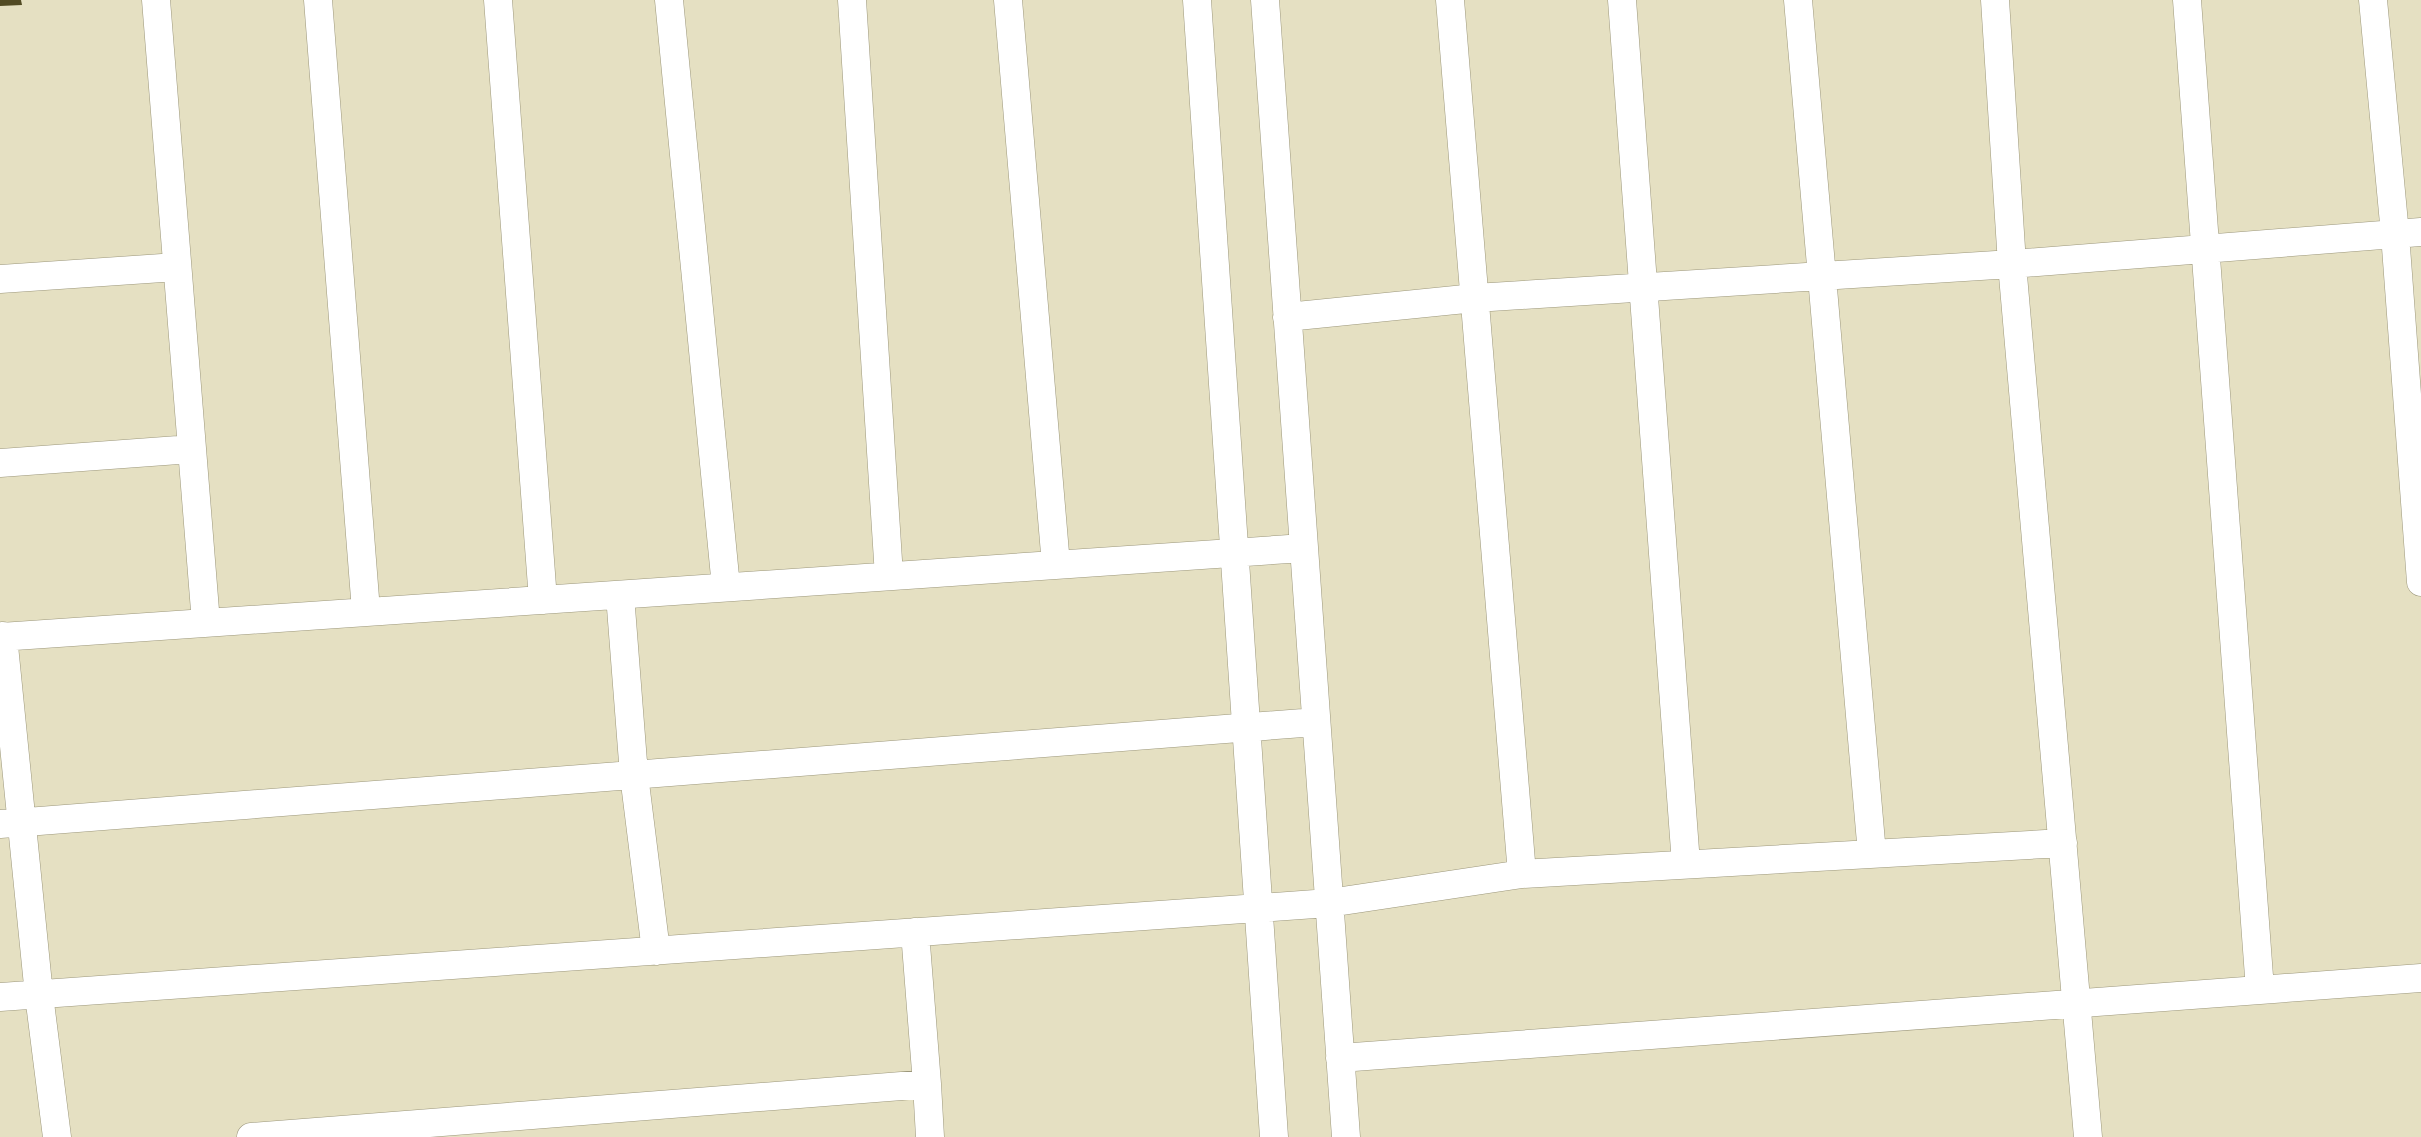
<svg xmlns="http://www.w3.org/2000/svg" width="2421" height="1137" viewBox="0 0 2421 1137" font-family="'Times New Roman',serif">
	<rect width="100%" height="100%" fill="#e5e0c2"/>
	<path fill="#524b24" d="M 0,0 L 21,0 L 22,5 L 0,6 Z"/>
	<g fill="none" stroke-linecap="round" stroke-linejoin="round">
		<g stroke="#9c977b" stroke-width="29">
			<path id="minor" d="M 156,0 L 206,623
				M 318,0 L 366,611
				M 498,0 L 543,600
				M 669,0 L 726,587
				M 852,0 L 889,576
				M 1008,0 L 1056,565
				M 1197,0 L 1274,1137
				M 1265,0 L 1346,1137
				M 1622,0 L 1686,864
				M 1798,0 L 1872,854
				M 1995,0 L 2012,264 L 2088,1137
				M 2187,0 L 2260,990
				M 2373,0 L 2395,234 L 2421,582
				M 0,279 L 177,267
				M 1287,317 L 1475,298 L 2012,264 L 2421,232
				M 0,463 L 192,449
				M 620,595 L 634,775 L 656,951
				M 3,636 L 39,995 L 57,1137
				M 0,637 L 1304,548
				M 0,824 L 1316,722
				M 1522,874 L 2063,843
				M 915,932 L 927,1084
				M 0,997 L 1329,903 L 1522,874 L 1450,0
				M 1340,1058 L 2421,978
				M 251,1137 L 927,1084 L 930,1137"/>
		</g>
		<use href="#minor" stroke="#fff" stroke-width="28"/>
	</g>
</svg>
